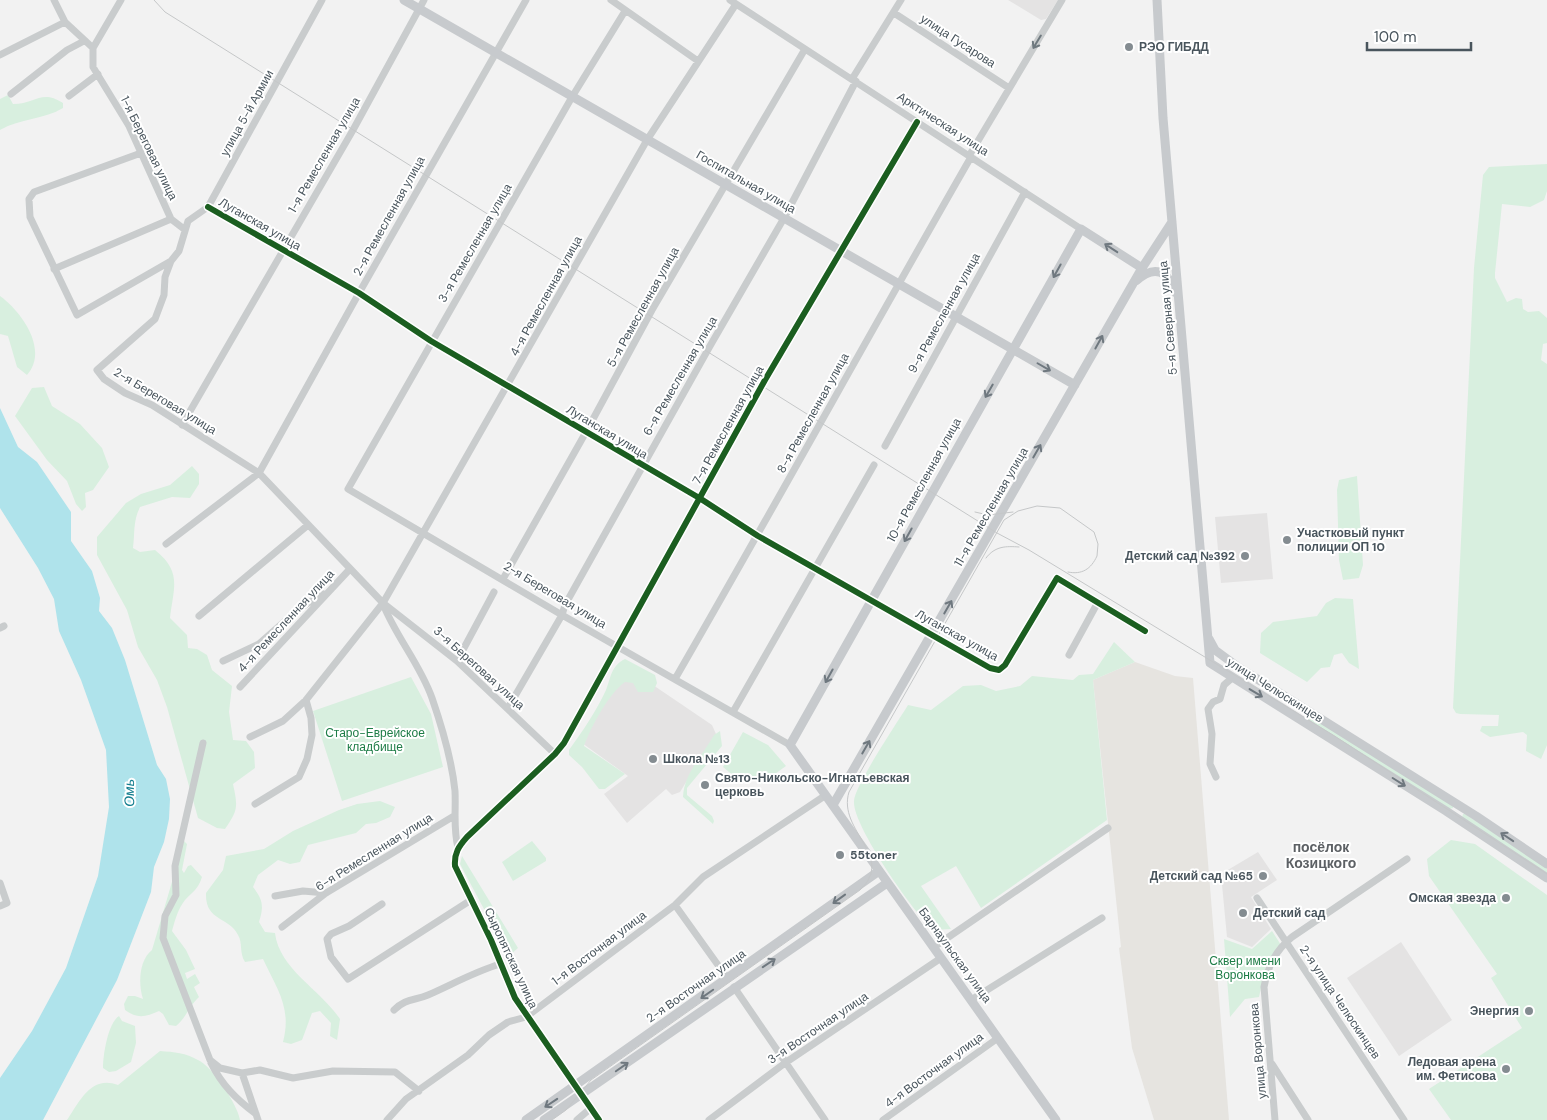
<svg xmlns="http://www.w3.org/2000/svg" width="1547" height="1120" viewBox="0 0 1547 1120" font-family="'DM Sans',sans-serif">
	<rect width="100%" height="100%" fill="#f2f2f2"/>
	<path fill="#e6e4e0" d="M 1135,662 L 1175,676 L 1193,678 L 1229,1120 L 1154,1120 L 1132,1048 L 1119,948 L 1121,947 L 1093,680 Z"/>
	<path fill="#e4e3e3" d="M 1008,0 L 1058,0 L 1046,19 L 1041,20 Z
		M 1267,513 L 1273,579 L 1221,583 L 1215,517 Z
		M 622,664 L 712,725 L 716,734 L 680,792 L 672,795 L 666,789 L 627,823 L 604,794 L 628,776 L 582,743 Z
		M 1258,852 L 1277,880 L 1251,897 L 1271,929 L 1252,947 L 1227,937 L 1221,874 Z
		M 1401,942 L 1452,1020 L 1399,1056 L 1347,978 Z"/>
	<path fill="#d8efdf" d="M 8,95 L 13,104 C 36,104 41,89 63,103 L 63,108 C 43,120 21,118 0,130 L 0,99 Z
		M 1547,164 L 1547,191 L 1544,200 L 1530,207 L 1502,204 L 1495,273 L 1495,278 L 1507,302 L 1516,298 L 1522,299 L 1523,309 L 1528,312 L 1539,311 L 1547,318 L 1547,343 L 1543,344 L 1541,360 L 1547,364 L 1547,745 L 1541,759 L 1526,751 L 1527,735 L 1523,732 L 1490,737 L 1480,731 L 1482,726 L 1498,726 L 1499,715 L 1460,714 L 1456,713 L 1453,708 L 1474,268 L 1483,175 L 1489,167 Z
		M 0,296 C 22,312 49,350 27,375 L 17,367 L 8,336 L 0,334 Z
		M 44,387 L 52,406 L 80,424 L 102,448 L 109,467 L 93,490 L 85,493 L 86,507 L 82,511 L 76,504 L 67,481 L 47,460 L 15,416 L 32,388 Z
		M 192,466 L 199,474 L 199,484 L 190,498 L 172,497 L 140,507 C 133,521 135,532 133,548 L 140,552 L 155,550 C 183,572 173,589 170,618 L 187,635 L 188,648 L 197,649 L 207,655 L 212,670 L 232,686 L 229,712 L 233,740 L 246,741 L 254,752 L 255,768 L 233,784 C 238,807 238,810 225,829 L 217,828 L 198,818 L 167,707 L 157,680 L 138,647 L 127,610 L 97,555 L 97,537 L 126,503 L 141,494 L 170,485 Z
		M 1357,476 L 1363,565 L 1359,578 L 1343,580 L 1339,560 L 1337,490 L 1339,480 Z
		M 1335,598 L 1353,599 L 1359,669 L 1349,663 L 1342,653 L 1334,655 L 1330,667 L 1321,668 L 1307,682 L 1260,653 L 1261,633 L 1273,622 L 1317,616 L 1326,603 Z
		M 1114,642 L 1135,662 L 1093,680 L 1107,820 L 981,908 L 956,866 L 921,886 L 951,929 L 933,930 C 914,913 852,825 854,801 C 855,785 897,723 908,705 L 931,710 L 963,686 L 981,685 L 996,691 L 1020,686 L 1032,676 L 1073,680 L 1079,675 L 1093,674 Z
		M 625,659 L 655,675 L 657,683 L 653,692 L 638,692 L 633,683 L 625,682 C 609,693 591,727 584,746 L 625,774 L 605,789 L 599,789 L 582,767 L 569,755 L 569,750 C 582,732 597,710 606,690 C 611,677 611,666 625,659 Z
		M 411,677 L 431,714 L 443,767 L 342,801 L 313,711 Z
		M 1309,715 L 1453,806 L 1453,808 L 1449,809 L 1307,719 L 1306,716 Z
		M 720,731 L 722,746 L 687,788 L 687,795 L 712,816 L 714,821 L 713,824 L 683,797 C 684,773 703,755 714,735 Z
		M 743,732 L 768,745 L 786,766 L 761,784 L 750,774 L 741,782 L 723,767 Z
		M 380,801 L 395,807 L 390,817 L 376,823 L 366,824 L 356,833 L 308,845 L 300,862 L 290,864 L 278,860 L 258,875 L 253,887 C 263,900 264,906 259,922 L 265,932 L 275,933 C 279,969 321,990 340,1019 L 337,1040 L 330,1036 L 331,1023 L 320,1011 L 312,1013 L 302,1040 L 291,1044 L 283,1042 C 292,1008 277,989 263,959 L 245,962 C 239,953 243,943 238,935 C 229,916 205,922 206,893 L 223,870 L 226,856 L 264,849 L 293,831 L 339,810 L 357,804 Z
		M 1463,814 L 1465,814 L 1547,868 L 1547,875 L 1462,818 Z
		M 1451,840 L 1475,844 L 1547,895 L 1547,1120 L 1451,1120 L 1429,1089 L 1522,1028 L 1491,978 L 1497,974 L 1429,876 L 1427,859 Z
		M 184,841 L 187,844 L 182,870 L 184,873 L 188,866 L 191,865 L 202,877 C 198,890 193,891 185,900 C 178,909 175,920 172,931 L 186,950 L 195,969 L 185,973 L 187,979 L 195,974 L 200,983 L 194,987 L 199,997 C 189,1006 186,1018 176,1026 L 169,1025 L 163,1014 L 159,1011 C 146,1017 137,1019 125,1010 L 124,1004 L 128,996 L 135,996 L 143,999 C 138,984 139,960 152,950 Z
		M 532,841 L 546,858 L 546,861 L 513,881 L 502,862 Z
		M 462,856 L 518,948 L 509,956 L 460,864 Z
		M 1272,931 L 1281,945 L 1266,965 L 1259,997 L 1245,999 L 1230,1017 L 1224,939 L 1252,949 Z
		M 119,1016 L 122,1021 L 135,1026 L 136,1043 L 131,1062 L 116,1071 L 109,1072 L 103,1068 C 103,1055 108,1023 119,1016 Z
		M 160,1051 C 174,1052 186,1053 198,1060 C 212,1066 238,1105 240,1120 L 67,1120 C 80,1101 91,1075 118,1085 Z"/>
	<path fill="#afe3eb" d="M 0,408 L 18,447 L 37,462 L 71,512 L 71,541 L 92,571 L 100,598 L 99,611 L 112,628 L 125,660 L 157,765 L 166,779 L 170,799 L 169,819 L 164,842 L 154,867 L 151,892 L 117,980 L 43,1120 L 0,1120 L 0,1078 L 32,1031 L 66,968 L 98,876 L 109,807 L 106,750 L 81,680 L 59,631 L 54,599 L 38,568 L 0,508 Z"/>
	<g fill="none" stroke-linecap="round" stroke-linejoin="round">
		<path stroke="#c9cccd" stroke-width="7" d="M 54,0 L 65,22 L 93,48 L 93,67 L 129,126 L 171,219 L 184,229
			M 322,0 L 208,207 L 188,221 L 179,251 L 171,261 L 165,277 L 164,295 L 155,319 L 97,370 L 104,379 L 125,393 L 152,405 L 259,473 L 383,603 L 457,661 L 555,754
			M 611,0 L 698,61
			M 730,0 L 1081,229
			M 625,11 L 572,97 L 348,489 L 562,615 L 790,745
			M 894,13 L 1009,88
			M 93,48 L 121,0
			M 0,55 L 65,22
			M 852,79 L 901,0
			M 11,94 L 67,50 L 84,41
			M 69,96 L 98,74
			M 141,153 L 34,192 L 29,199 L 30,217 L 77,315 L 171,261
			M 969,156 L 1062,0
			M 208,207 L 359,293 L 431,341 L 701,499 L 758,536 L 990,668 L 999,670 L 1005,665 L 1057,578 L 1145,631
			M 54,269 L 171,219
			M 182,425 L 353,130 L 424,0
			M 885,446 L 1025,192
			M 166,544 L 259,473 L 359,293 L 526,0
			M 503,579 L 586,432 L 652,310 L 805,49
			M 383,604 C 396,637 420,664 432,698 C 442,727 452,761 455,791 C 456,811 453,828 458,848
			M 199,616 L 308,525
			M 0,628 L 4,626
			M 1069,655 L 1098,602
			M 223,661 L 259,644 L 300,608 L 323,594
			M 457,661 L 494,592
			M 675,679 C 775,506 871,331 971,157
			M 240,687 L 349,570
			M 508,708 L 562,615 L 565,605 L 710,346 L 784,218 L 856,81
			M 733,712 L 874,465
			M 250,737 L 283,721 L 306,700 L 383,603 L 647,140 L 736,4
			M 203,743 L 175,866 L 176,895 L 165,916 L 163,938 L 210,1060 L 220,1068 L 242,1073 L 260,1070 L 293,1078 L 333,1071 L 395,1072 L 419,1091
			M 1216,777 L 1210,764 L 1212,734 L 1208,709 L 1213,702 L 1220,699 L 1224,685 L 1232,678
			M 255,804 L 299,777 L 307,759 L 312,735 L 311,718 L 306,700
			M 0,883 L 7,903 L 0,906
			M 275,896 L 303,891 L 326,893
			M 1257,898 L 1404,1120
			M 382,904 L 349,926 L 331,934 L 327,939 L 331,957 L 348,979 L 471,900
			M 675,905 L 728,979
			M 282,927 L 326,893 L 454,816
			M 934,947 L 1108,828
			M 734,987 L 825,1120
			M 971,1000 L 1102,918
			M 394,1010 C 406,998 414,1001 428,995 C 453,984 474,972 500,964
			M 211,1063 C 222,1085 236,1099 256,1114
			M 1272,1064 L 1308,1120
			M 242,1073 L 258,1120
			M 387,1120 L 406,1099 L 468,1055 L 489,1035 L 508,1022 L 526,1017 L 675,905 L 703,877 L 826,795
			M 577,1120 L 591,1108
			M 599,1120 L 515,998 L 491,940 L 455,866 C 454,853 459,846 467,837 L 555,754 L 564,743 L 765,380 L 917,122
			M 709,1120 L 785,1063 L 941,958
			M 883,1120 L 998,1038
			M 1275,1120 L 1264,987 C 1268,966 1275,951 1292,937 L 1407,859"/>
		<path stroke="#c7cacd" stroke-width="9" d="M 404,0 L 1075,385
			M 1157,0 L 1163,118 L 1210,663 L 1446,811 L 1547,878
			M 1136,281 C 1155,264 1168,271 1176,293
			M 1209,639 L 1215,650 L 1238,667 L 1476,816 L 1547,864
			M 833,805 L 1142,268 L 1172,222
			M 526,1120 L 879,871
			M 544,1120 L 887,883
			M 1056,1120 L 790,745 L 1081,229 L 1142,268"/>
		<path stroke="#c5c7c8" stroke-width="1" d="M 154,0 L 165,12 L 997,533 L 1029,550 L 1333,735 L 1547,874
			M 975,512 L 988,515 L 1013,512
			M 986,558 C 995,546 1006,546 1019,547
			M 552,1120 L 566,1110 L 591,1080 L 860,890 C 896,856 837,831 849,792 L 1004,520 L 1018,511 L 1037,506 L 1060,508 L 1094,532 L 1098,544 L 1097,556 C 1091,569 1082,575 1068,572"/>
		<g stroke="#fff" stroke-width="9">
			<path id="cycleway" d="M 208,207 L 359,293 L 431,341 L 701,499 L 758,536 L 990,668 L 999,670 L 1005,665 L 1057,578 L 1145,631
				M 599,1120 L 515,998 L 491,940 L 455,866 C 454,853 459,846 467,837 L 555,754 L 564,743 L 765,380 L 917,122"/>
		</g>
		<use href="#cycleway" stroke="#1b5e20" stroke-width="6"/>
	</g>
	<defs><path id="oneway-shaft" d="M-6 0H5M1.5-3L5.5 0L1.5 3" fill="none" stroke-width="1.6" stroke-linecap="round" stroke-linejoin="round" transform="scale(1.25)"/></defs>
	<use stroke="#6f797f" href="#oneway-shaft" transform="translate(1037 42) rotate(121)"/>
	<g stroke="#6f787f">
		<use href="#oneway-shaft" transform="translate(1111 248) rotate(-147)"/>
		<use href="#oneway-shaft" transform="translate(1057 271) rotate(119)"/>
		<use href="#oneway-shaft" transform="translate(1099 342) rotate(-61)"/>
		<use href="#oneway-shaft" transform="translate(1044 367) rotate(30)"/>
		<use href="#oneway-shaft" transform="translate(989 391) rotate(120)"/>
		<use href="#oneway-shaft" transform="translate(1037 451) rotate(-60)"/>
		<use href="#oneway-shaft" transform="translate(908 535) rotate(119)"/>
		<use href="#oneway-shaft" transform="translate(948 607) rotate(-60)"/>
		<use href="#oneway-shaft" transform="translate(829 676) rotate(119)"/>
		<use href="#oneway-shaft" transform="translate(1256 693) rotate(31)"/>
		<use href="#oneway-shaft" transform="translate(866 747) rotate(-60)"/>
		<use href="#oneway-shaft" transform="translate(1399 782) rotate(32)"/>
		<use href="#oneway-shaft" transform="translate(1507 837) rotate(-146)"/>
		<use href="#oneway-shaft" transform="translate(839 899) rotate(144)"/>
		<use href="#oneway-shaft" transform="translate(769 963) rotate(-34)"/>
		<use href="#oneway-shaft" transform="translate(707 994) rotate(145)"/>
		<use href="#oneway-shaft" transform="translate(622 1067) rotate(-35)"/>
		<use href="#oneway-shaft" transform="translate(551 1103) rotate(146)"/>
	</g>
	<g fill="#848c91" stroke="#fff" stroke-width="2">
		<circle cx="1129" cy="47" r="5"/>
		<circle cx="1287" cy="540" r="5"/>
		<circle cx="1245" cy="556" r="5"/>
		<circle cx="653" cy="759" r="5"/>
		<circle cx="705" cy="785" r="5"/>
		<circle cx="840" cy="855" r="5"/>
		<circle cx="1263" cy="876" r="5"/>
		<circle cx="1506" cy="898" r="5"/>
		<circle cx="1243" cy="913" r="5"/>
		<circle cx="1529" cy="1011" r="5"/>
		<circle cx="1506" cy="1069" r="5"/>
	</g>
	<g text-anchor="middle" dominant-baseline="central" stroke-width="4" stroke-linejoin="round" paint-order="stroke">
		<g font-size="12" fill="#49555d" stroke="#fff">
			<text transform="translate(958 41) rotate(33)">улица Гусарова</text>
			<text transform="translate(247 113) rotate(-61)">улица 5-й Армии</text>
			<text transform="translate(943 124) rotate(33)">Арктическая улица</text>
			<text transform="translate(149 148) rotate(64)">1-я Береговая улица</text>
			<text transform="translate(324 155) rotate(-60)">1-я Ремесленная улица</text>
			<text transform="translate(746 182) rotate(30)">Госпитальная улица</text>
			<text transform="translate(389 216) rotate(-61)">2-я Ремесленная улица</text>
			<text transform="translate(260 224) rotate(30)">Луганская улица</text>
			<text transform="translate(475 243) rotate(-60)">3-я Ремесленная улица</text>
			<text transform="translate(546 296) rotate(-61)">4-я Ремесленная улица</text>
			<text transform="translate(643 307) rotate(-61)">5-я Ремесленная улица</text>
			<text transform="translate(944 313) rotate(-61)">9-я Ремесленная улица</text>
			<text transform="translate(1168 318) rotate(-95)">5-я Северная улица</text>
			<text transform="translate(680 376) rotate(-60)">6-я Ремесленная улица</text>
			<text transform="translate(165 401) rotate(31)">2-я Береговая улица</text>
			<text transform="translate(813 413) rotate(-61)">8-я Ремесленная улица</text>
			<text transform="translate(728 425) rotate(-61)">7-я Ремесленная улица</text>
			<text transform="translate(607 432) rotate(31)">Луганская улица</text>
			<text transform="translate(924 480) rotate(-61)">10-я Ремесленная улица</text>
			<text transform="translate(991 507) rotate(-60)">11-я Ремесленная улица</text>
			<text transform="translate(555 595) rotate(31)">2-я Береговая улица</text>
			<text transform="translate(286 621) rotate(-47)">4-я Ремесленная улица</text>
			<text transform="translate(957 635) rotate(29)">Луганская улица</text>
			<text transform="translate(479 668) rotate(42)">3-я Береговая улица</text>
			<text transform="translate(1275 690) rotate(32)">улица Челюскинцев</text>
			<text transform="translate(374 852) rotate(-32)">6-я Ремесленная улица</text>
			<text transform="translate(599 948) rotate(-37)">1-я Восточная улица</text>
			<text transform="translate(955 955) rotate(54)">Барнаульская улица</text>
			<text transform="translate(511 958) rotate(65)">Сыропятская улица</text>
			<text transform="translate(696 986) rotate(-35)">2-я Восточная улица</text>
			<text transform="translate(1340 1002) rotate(56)">2-я улица Челюскинцев</text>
			<text transform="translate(818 1028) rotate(-34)">3-я Восточная улица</text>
			<text transform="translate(1258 1051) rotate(-95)">улица Воронкова</text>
			<text transform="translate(934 1070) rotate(-36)">4-я Восточная улица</text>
		</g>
		<g font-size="12" font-weight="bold" fill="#49555d" stroke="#fff" text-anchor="start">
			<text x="1139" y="47">РЭО ГИБДД</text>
			<text x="1297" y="533">Участковый пункт<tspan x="1297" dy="14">полиции ОП 10</tspan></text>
			<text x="1235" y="556" text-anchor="end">Детский сад №392</text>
			<text x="663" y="759">Школа №13</text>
			<text x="715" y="778">Свято-Никольско-Игнатьевская<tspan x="715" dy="14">церковь</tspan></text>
			<text x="850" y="855">55toner</text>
			<text x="1253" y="876" text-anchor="end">Детский сад №65</text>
			<text x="1496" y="898" text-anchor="end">Омская звезда</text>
			<text x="1253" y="913">Детский сад</text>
			<text x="1519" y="1011" text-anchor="end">Энергия</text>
			<text x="1496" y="1062" text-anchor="end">Ледовая арена<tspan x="1496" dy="14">им. Фетисова</tspan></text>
		</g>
		<g font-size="12" fill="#1d7c46" stroke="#fff">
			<text x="375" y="733">Старо-Еврейское<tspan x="375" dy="14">кладбище</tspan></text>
			<text x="1245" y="961">Сквер имени<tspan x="1245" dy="14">Воронкова</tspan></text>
		</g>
		<g font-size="14" font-style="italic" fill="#147e8f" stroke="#fff">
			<text transform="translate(129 793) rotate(-91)">Омь</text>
		</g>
		<g font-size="14" font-weight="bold" fill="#5d6165" stroke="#fff">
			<text x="1321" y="847">посёлок<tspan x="1321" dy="16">Козицкого</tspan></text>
		</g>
	</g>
	<path d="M1367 42v8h104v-8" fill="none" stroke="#49555d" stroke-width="2.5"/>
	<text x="1374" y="42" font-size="15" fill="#49555d" stroke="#ffffff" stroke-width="4" paint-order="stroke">100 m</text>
</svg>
